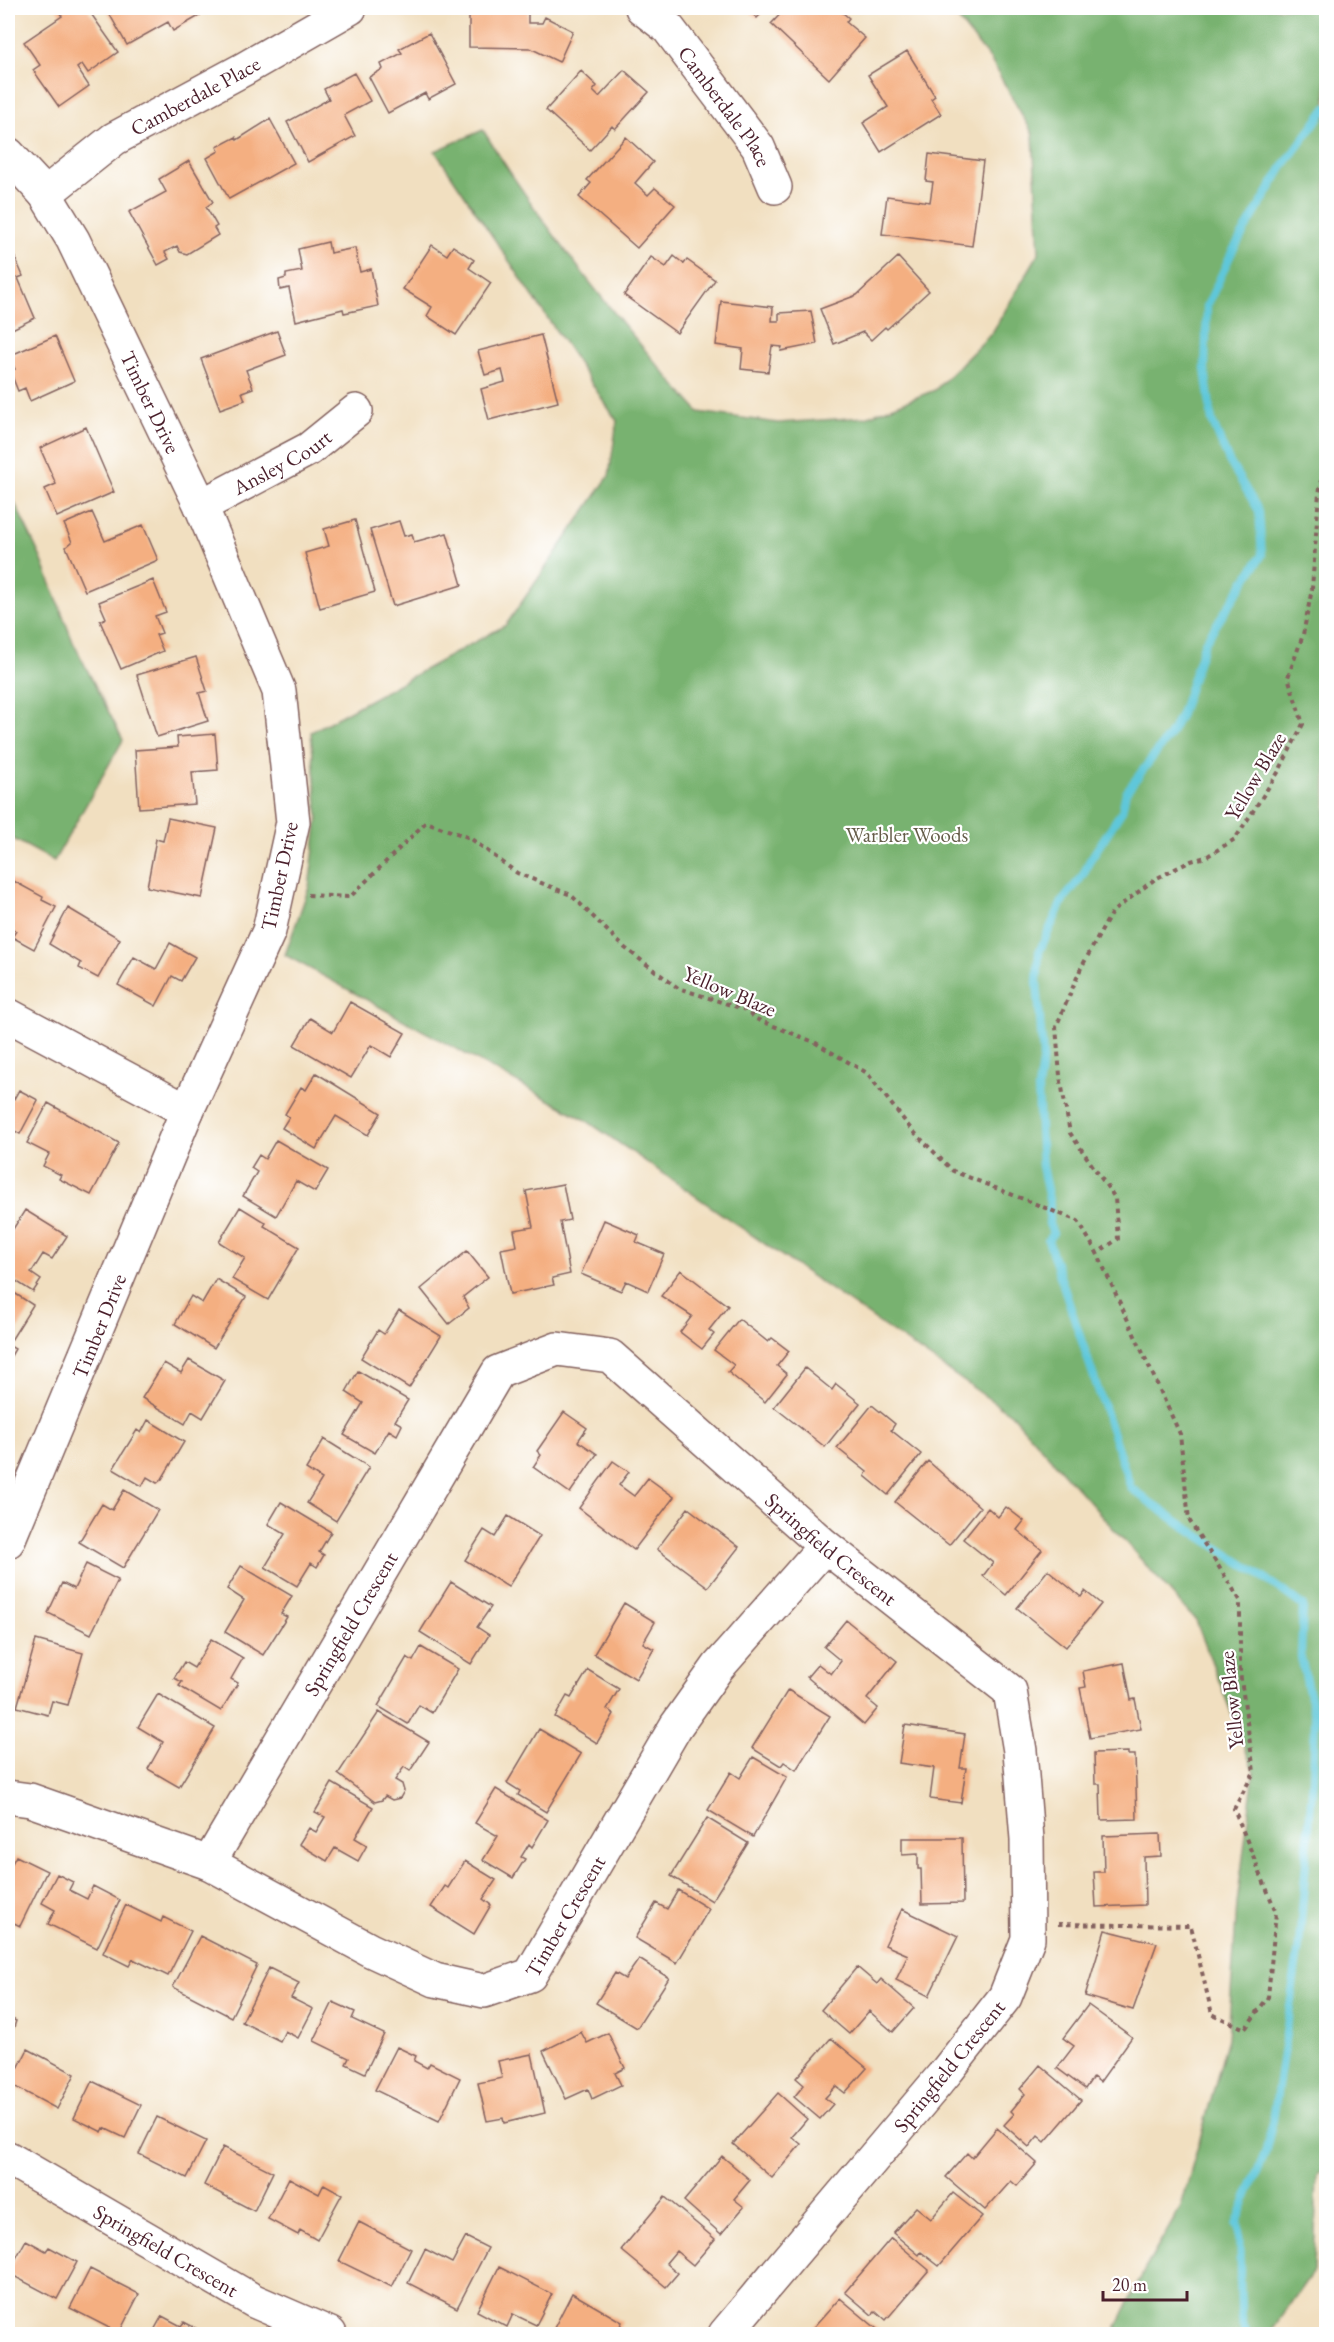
<svg xmlns="http://www.w3.org/2000/svg" width="1334" height="2342" viewBox="0 0 1334 2342" font-family="'EB Garamond',serif">
	<rect width="100%" height="100%" fill="#fff"/>
	<filter id="ink" filterUnits="userSpaceOnUse"><feTurbulence type="fractalNoise" baseFrequency=".0167" numOctaves="2"/><feDisplacementMap in="SourceGraphic" scale="12" xChannelSelector="R" yChannelSelector="G"/><feConvolveMatrix kernelMatrix="1 2 1 2 8 2 1 2 1" color-interpolation-filters="sRGB"/></filter>
	<filter id="wash" filterUnits="userSpaceOnUse"><feTurbulence type="fractalNoise" baseFrequency=".008" numOctaves="4" result="noise"/><feDisplacementMap in="SourceGraphic" scale="24" xChannelSelector="R" yChannelSelector="G"/><feGaussianBlur stdDeviation="1.35" result="paint"/><feColorMatrix in="noise" values="0 0 0 0 0 0 0 0 0 0 0 0 0 0 0 0 0 1.4 0 .05"/><feComposite in="paint" operator="in"/></filter>
	<g filter="url(#wash)">
		<rect width="100%" height="100%" fill="#f1dfc0"/>
		<path fill="#78b270" stroke="#61684e" stroke-width="1.5" d="M 949,8 L 1326,8 L 1326,2167 L 1317,2175 L 1314,2270 L 1269,2334 L 1122,2334 L 1116,2328 L 1145,2269 L 1181,2207 L 1228,2038 L 1237,1904 L 1254,1772 L 1196,1621 L 1011,1414 L 584,1119 L 285,955 L 309,887 L 318,817 L 311,732 L 506,625 L 609,476 L 617,421 L 435,151 L 483,130 C 545,231 620,324 699,412 L 778,423 L 866,417 L 935,390 L 992,333 L 1039,253 L 1033,134 L 990,59 Z
			M 8,489 L 41,558 L 73,642 L 123,740 L 54,861 L 8,836 Z"/>
		<g fill="none" stroke-linecap="round" stroke-linejoin="round">
			<path stroke="#5ec7da" stroke-width="8" d="M 1245,2334 L 1241,2313 L 1239,2227 L 1236,2225 L 1265,2153 L 1273,2121 L 1299,1946 L 1313,1778 L 1315,1720 L 1301,1657 L 1303,1606 C 1248,1563 1185,1531 1131,1488 L 1048,1240 L 1053,1233 L 1049,1224 L 1050,1204 L 1042,1166 L 1038,1089 L 1043,1056 L 1037,982 L 1039,952 L 1062,902 L 1083,875 L 1090,860 L 1122,811 L 1126,792 L 1169,736 L 1181,714 L 1205,642 L 1262,555 L 1259,511 L 1229,461 L 1212,421 L 1205,369 L 1207,306 L 1232,252 L 1284,165 L 1326,108"/>
		</g>
		<g id="blocks">
			<path fill="#f4af81" d="M 56,8 L 87,8 L 118,52 L 88,73 L 82,64 L 77,68 L 89,86 L 59,107 L 33,70 L 40,65 L 24,42 L 62,16 Z
				M 106,8 L 196,8 L 201,15 L 173,31 L 168,22 L 127,45 Z
				M 469,8 L 528,8 L 528,23 L 542,23 L 545,17 L 573,31 L 559,62 L 530,48 L 469,47 Z
				M 746,8 L 767,8 L 757,18 Z
				M 786,8 L 837,8 L 849,18 L 846,22 L 865,38 L 829,79 L 771,24 Z
				M 429,33 L 456,84 L 428,99 L 425,93 L 388,113 L 369,77 L 383,69 L 381,64 L 402,53 L 399,49 Z
				M 907,51 L 935,96 L 931,99 L 941,114 L 881,152 L 863,123 L 888,107 L 868,75 Z
				M 624,70 L 649,92 L 615,129 L 612,126 L 590,150 L 546,110 L 581,71 L 597,86 L 593,91 L 599,97 Z
				M 354,73 L 370,101 L 344,115 L 355,136 L 308,162 L 287,122 L 329,99 L 324,89 Z
				M 270,119 L 294,163 L 229,199 L 207,158 L 219,151 L 217,147 L 236,137 L 237,140 Z
				M 626,137 L 653,162 L 635,183 L 648,195 L 655,188 L 675,205 L 637,248 L 579,197 L 591,183 L 587,180 Z
				M 929,154 L 983,161 L 972,246 L 882,234 L 887,196 L 930,202 L 933,182 L 926,181 Z
				M 189,161 L 213,202 L 206,207 L 217,226 L 214,228 L 218,235 L 187,254 L 180,252 L 177,246 L 165,252 L 169,259 L 158,265 L 129,212 L 166,192 L 159,179 Z
				M 328,242 L 330,253 L 355,248 L 360,272 L 371,269 L 378,306 L 344,313 L 343,309 L 296,321 L 289,288 L 280,290 L 279,280 L 286,278 L 286,274 L 302,271 L 298,249 Z
				M 432,245 L 447,255 L 453,246 L 474,260 L 469,268 L 491,283 L 456,335 L 427,316 L 432,307 L 403,289 Z
				M 14,255 L 23,276 L 18,278 L 35,318 L 8,331 L 8,258 Z
				M 674,256 L 684,264 L 687,260 L 715,280 L 677,333 L 624,295 L 651,257 L 666,267 Z
				M 898,257 L 929,291 L 887,329 L 885,327 L 871,340 L 863,332 L 834,344 L 820,309 L 857,295 Z
				M 721,301 L 773,307 L 772,321 L 779,321 L 779,313 L 811,311 L 817,344 L 781,351 L 782,347 L 772,346 L 768,372 L 741,369 L 743,349 L 716,345 Z
				M 277,331 L 286,355 L 246,370 L 253,388 L 242,392 L 245,400 L 220,409 L 201,359 Z
				M 541,335 L 558,402 L 489,420 L 481,389 L 505,382 L 502,370 L 485,375 L 478,351 Z
				M 55,336 L 74,381 L 30,401 L 25,388 L 18,391 L 10,371 L 15,369 L 9,356 Z
				M 86,427 L 114,492 L 57,517 L 45,489 L 56,484 L 40,448 Z
				M 92,512 L 105,541 L 143,525 L 158,560 L 85,591 L 66,547 L 72,542 L 64,524 Z
				M 355,520 L 375,592 L 320,608 L 305,553 L 329,546 L 324,529 Z
				M 399,521 L 404,536 L 412,534 L 414,542 L 447,533 L 462,585 L 393,606 L 370,530 Z
				M 153,580 L 166,612 L 155,616 L 162,633 L 156,635 L 163,651 L 121,669 L 100,621 L 106,618 L 99,602 Z
				M 196,657 L 207,691 L 199,693 L 208,721 L 157,737 L 137,675 Z
				M 215,734 L 218,770 L 192,772 L 195,804 L 139,808 L 135,750 L 178,747 L 177,737 Z
				M 168,818 L 217,828 L 202,898 L 147,887 L 156,839 L 163,841 Z
				M 8,878 L 43,897 L 42,900 L 56,907 L 34,949 L 12,937 L 16,931 L 8,927 Z
				M 68,908 L 120,939 L 98,978 L 79,968 L 81,963 L 49,944 Z
				M 170,943 L 195,957 L 181,981 L 172,976 L 156,1006 L 118,985 L 134,957 L 156,969 Z
				M 350,1002 L 405,1033 L 391,1057 L 371,1045 L 351,1078 L 294,1045 L 310,1018 L 333,1032 Z
				M 316,1073 L 381,1113 L 368,1135 L 336,1116 L 316,1149 L 282,1128 L 289,1117 L 285,1114 L 301,1087 L 306,1090 Z
				M 19,1090 L 38,1100 L 20,1134 L 8,1127 L 8,1095 L 14,1099 Z
				M 48,1103 L 119,1143 L 91,1195 L 59,1179 L 61,1175 L 43,1166 L 49,1154 L 27,1143 Z
				M 276,1140 L 328,1170 L 315,1192 L 296,1181 L 276,1216 L 243,1196 L 257,1172 L 251,1168 L 259,1155 L 265,1159 Z
				M 563,1184 L 570,1220 L 560,1222 L 570,1274 L 552,1278 L 554,1285 L 510,1294 L 501,1249 L 517,1246 L 514,1230 L 533,1227 L 526,1191 Z
				M 240,1207 L 266,1223 L 264,1226 L 299,1247 L 268,1300 L 232,1279 L 245,1258 L 219,1242 Z
				M 25,1210 L 67,1236 L 52,1259 L 43,1254 L 31,1273 L 41,1280 L 33,1292 L 8,1276 L 14,1264 L 8,1260 L 8,1237 Z
				M 604,1220 L 639,1235 L 636,1242 L 664,1254 L 648,1291 L 626,1281 L 621,1291 L 581,1274 Z
				M 467,1251 L 488,1277 L 463,1297 L 469,1308 L 449,1324 L 421,1289 Z
				M 681,1270 L 728,1306 L 709,1330 L 714,1334 L 702,1349 L 680,1332 L 692,1316 L 661,1296 Z
				M 216,1279 L 246,1297 L 214,1348 L 175,1324 L 191,1296 L 202,1303 Z
				M 8,1289 L 33,1305 L 8,1345 L 15,1349 L 8,1361 Z
				M 399,1310 L 441,1336 L 409,1388 L 361,1358 L 378,1330 L 384,1334 Z
				M 739,1319 L 768,1342 L 772,1338 L 789,1351 L 777,1366 L 787,1374 L 765,1402 L 728,1372 L 734,1365 L 714,1350 Z
				M 189,1360 L 225,1381 L 203,1418 L 192,1411 L 185,1424 L 142,1398 L 164,1363 L 181,1373 Z
				M 805,1368 L 832,1390 L 836,1384 L 860,1403 L 825,1447 L 774,1407 Z
				M 358,1371 L 408,1400 L 395,1421 L 402,1425 L 397,1435 L 389,1430 L 375,1453 L 344,1435 L 363,1403 L 346,1392 Z
				M 872,1405 L 895,1424 L 891,1430 L 921,1454 L 888,1495 L 865,1476 L 867,1472 L 837,1448 Z
				M 564,1412 L 587,1428 L 578,1441 L 597,1454 L 570,1493 L 533,1467 L 541,1455 L 537,1451 Z
				M 148,1420 L 184,1442 L 162,1479 L 157,1483 L 147,1477 L 142,1486 L 113,1469 L 137,1430 L 141,1433 Z
				M 324,1439 L 369,1467 L 336,1521 L 307,1503 L 322,1479 L 306,1469 Z
				M 613,1461 L 629,1472 L 619,1485 L 634,1496 L 648,1478 L 674,1497 L 634,1550 L 579,1508 Z
				M 928,1461 L 980,1507 L 949,1545 L 895,1502 Z
				M 124,1490 L 158,1510 L 123,1568 L 79,1542 L 102,1504 L 112,1510 Z
				M 281,1502 L 331,1532 L 319,1552 L 324,1555 L 317,1567 L 311,1563 L 297,1586 L 265,1567 L 285,1534 L 268,1524 Z
				M 1006,1507 L 1024,1521 L 1017,1530 L 1042,1550 L 1006,1595 L 983,1576 L 993,1563 L 963,1539 L 988,1508 L 998,1517 Z
				M 688,1508 L 739,1547 L 708,1587 L 657,1549 Z
				M 508,1516 L 540,1536 L 508,1587 L 465,1560 L 484,1530 L 495,1537 Z
				M 86,1564 L 118,1580 L 91,1634 L 48,1613 L 62,1583 L 74,1589 Z
				M 241,1566 L 292,1596 L 281,1614 L 287,1617 L 263,1655 L 225,1632 L 244,1600 L 227,1589 Z
				M 1048,1570 L 1081,1597 L 1085,1591 L 1101,1604 L 1066,1647 L 1017,1608 Z
				M 451,1582 L 491,1607 L 477,1627 L 489,1635 L 471,1664 L 420,1632 Z
				M 624,1603 L 655,1622 L 643,1643 L 654,1649 L 636,1679 L 594,1654 Z
				M 846,1620 L 897,1661 L 867,1699 L 878,1708 L 864,1725 L 807,1677 L 818,1664 L 831,1674 L 841,1661 L 824,1647 Z
				M 211,1639 L 243,1658 L 231,1679 L 238,1683 L 221,1711 L 179,1686 L 182,1682 L 174,1678 L 184,1662 L 194,1668 Z
				M 36,1640 L 83,1653 L 68,1705 L 52,1701 L 48,1715 L 17,1707 Z
				M 421,1647 L 458,1669 L 432,1713 L 419,1705 L 408,1724 L 378,1706 L 407,1657 L 413,1661 Z
				M 1124,1663 L 1131,1700 L 1135,1699 L 1141,1729 L 1090,1738 L 1080,1688 L 1086,1687 L 1083,1671 Z
				M 588,1670 L 619,1689 L 607,1709 L 614,1714 L 597,1743 L 555,1717 L 567,1696 L 571,1698 Z
				M 788,1690 L 830,1716 L 796,1770 L 784,1762 L 781,1766 L 752,1748 Z
				M 158,1694 L 215,1728 L 179,1787 L 148,1769 L 163,1742 L 138,1727 Z
				M 379,1712 L 429,1742 L 410,1771 L 404,1767 L 395,1780 L 402,1784 L 404,1791 L 400,1798 L 392,1800 L 385,1796 L 382,1800 L 375,1802 L 338,1774 Z
				M 905,1725 L 965,1734 L 960,1768 L 966,1768 L 961,1803 L 930,1799 L 934,1768 L 899,1763 Z
				M 539,1729 L 581,1754 L 546,1812 L 518,1795 L 520,1791 L 507,1783 Z
				M 1128,1752 L 1128,1755 L 1135,1755 L 1137,1819 L 1101,1820 L 1100,1784 L 1095,1784 L 1094,1753 Z
				M 753,1757 L 787,1777 L 753,1837 L 708,1810 L 731,1772 L 740,1778 Z
				M 332,1783 L 373,1807 L 355,1838 L 367,1845 L 358,1861 L 335,1848 L 327,1861 L 299,1844 L 309,1828 L 316,1832 L 325,1817 L 315,1812 Z
				M 496,1789 L 548,1820 L 532,1847 L 529,1844 L 521,1857 L 525,1859 L 513,1878 L 483,1860 L 498,1836 L 475,1823 Z
				M 707,1818 L 748,1843 L 712,1901 L 671,1876 Z
				M 1160,1834 L 1161,1856 L 1144,1857 L 1145,1905 L 1096,1907 L 1094,1872 L 1104,1872 L 1103,1836 Z
				M 902,1838 L 962,1838 L 963,1903 L 922,1904 L 921,1869 L 918,1869 L 918,1854 L 902,1855 Z
				M 16,1856 L 47,1871 L 20,1926 L 8,1920 L 8,1871 Z
				M 465,1861 L 496,1880 L 483,1899 L 491,1905 L 474,1934 L 431,1907 L 445,1886 L 448,1888 Z
				M 57,1874 L 73,1882 L 69,1890 L 87,1899 L 93,1886 L 120,1900 L 97,1948 L 48,1924 L 55,1910 L 42,1903 Z
				M 678,1890 L 709,1909 L 677,1963 L 635,1938 L 656,1903 L 667,1909 Z
				M 126,1905 L 161,1922 L 163,1917 L 191,1931 L 168,1976 L 133,1959 L 129,1966 L 103,1953 Z
				M 902,1909 L 958,1936 L 929,1996 L 896,1980 L 908,1955 L 885,1945 Z
				M 1105,1930 L 1157,1943 L 1133,2010 L 1085,1996 Z
				M 200,1936 L 257,1965 L 231,2017 L 173,1987 Z
				M 639,1959 L 669,1978 L 637,2028 L 596,2003 L 615,1973 L 625,1979 Z
				M 857,1967 L 877,1984 L 881,1979 L 914,2008 L 893,2032 L 869,2011 L 849,2034 L 821,2010 Z
				M 269,1968 L 299,1983 L 291,1998 L 313,2009 L 298,2038 L 285,2031 L 280,2041 L 242,2022 Z
				M 333,2002 L 355,2012 L 352,2019 L 384,2034 L 365,2073 L 346,2064 L 349,2058 L 314,2041 Z
				M 1088,2005 L 1132,2037 L 1100,2082 L 1093,2077 L 1085,2089 L 1057,2068 L 1074,2046 L 1063,2038 Z
				M 8,2017 L 16,2021 L 8,2046 Z
				M 581,2032 L 587,2043 L 608,2033 L 625,2068 L 615,2073 L 621,2085 L 592,2099 L 588,2089 L 566,2099 L 543,2051 Z
				M 831,2038 L 867,2068 L 845,2093 L 836,2086 L 825,2098 L 833,2104 L 820,2119 L 794,2097 L 804,2085 L 796,2078 Z
				M 397,2047 L 416,2056 L 414,2061 L 427,2068 L 430,2063 L 460,2078 L 439,2121 L 375,2090 Z
				M 28,2049 L 75,2074 L 57,2109 L 10,2084 Z
				M 532,2054 L 545,2113 L 504,2123 L 503,2118 L 487,2121 L 478,2083 L 502,2078 L 498,2061 Z
				M 1040,2065 L 1081,2100 L 1045,2142 L 1038,2136 L 1029,2147 L 1004,2125 L 1014,2114 L 1011,2111 L 1025,2094 L 1020,2089 Z
				M 92,2081 L 141,2105 L 125,2138 L 104,2128 L 102,2132 L 74,2118 Z
				M 778,2093 L 807,2119 L 792,2137 L 801,2144 L 772,2178 L 733,2144 Z
				M 157,2117 L 206,2141 L 187,2178 L 139,2154 Z
				M 997,2128 L 1037,2163 L 1017,2186 L 1011,2181 L 985,2210 L 946,2177 L 967,2153 L 972,2158 Z
				M 223,2147 L 273,2172 L 254,2211 L 204,2185 Z
				M 722,2156 L 750,2180 L 734,2199 L 744,2207 L 721,2234 L 684,2201 Z
				M 289,2178 L 319,2194 L 324,2184 L 342,2194 L 317,2240 L 300,2230 L 298,2235 L 268,2219 Z
				M 953,2193 L 982,2216 L 939,2266 L 921,2252 L 919,2255 L 893,2233 L 916,2207 L 931,2219 Z
				M 665,2197 L 715,2239 L 693,2265 L 676,2251 L 666,2263 L 678,2273 L 666,2287 L 621,2250 Z
				M 359,2222 L 411,2249 L 392,2287 L 339,2261 Z
				M 466,2237 L 488,2248 L 457,2308 L 408,2283 L 425,2249 L 452,2263 Z
				M 891,2238 L 929,2270 L 886,2320 L 876,2311 L 872,2315 L 845,2292 Z
				M 26,2240 L 46,2251 L 49,2247 L 77,2262 L 57,2299 L 8,2273 Z
				M 499,2267 L 552,2294 L 536,2325 L 513,2314 L 507,2327 L 477,2311 Z
				M 90,2269 L 139,2294 L 119,2333 L 70,2308 Z
				M 572,2293 L 622,2322 L 616,2334 L 551,2334 Z
				M 840,2298 L 883,2334 L 808,2334 Z
				M 162,2316 L 181,2326 L 184,2322 L 207,2334 L 152,2334 Z"/>
		</g>
	</g>
	<g filter="url(#ink)">
		<use href="#blocks" fill-opacity="0" stroke="#84625f" stroke-width="1.5"/>
		<g fill="none" stroke-linecap="round" stroke-linejoin="round">
			<g stroke="#84625f" stroke-width="36">
				<g id="minor">
					<path id="s1" d="M 642,8 L 668,28 L 758,147 L 775,187"/>
					<path id="s2" d="M 8,154 L 45,194 L 73,240 L 201,506 L 279,691 L 293,822 L 269,931 L 187,1111 L 8,1541"/>
					<path id="s3" d="M 45,194 L 114,139 L 244,69 L 350,8"/>
					<path id="s4" d="M 201,506 L 309,449 L 356,411"/>
					<path d="M 8,1015 L 187,1111"/>
					<path id="s5" d="M 8,1797 L 30,1800 L 209,1863 L 370,1950 L 435,1980 L 484,1991 L 530,1975 L 676,1726 L 718,1667 L 825,1546"/>
					<path id="s6" d="M 209,1863 L 498,1372 L 557,1349 L 610,1356 L 825,1546 L 1010,1691 L 1020,1751 L 1027,1839 L 1028,1939 L 1005,1997 L 946,2072 L 725,2334"/>
					<path id="s7" d="M 8,2158 L 254,2301 L 330,2334"/>
				</g>
			</g>
			<path stroke="#84625f" stroke-width="4" stroke-dasharray="4.5 4.5" stroke-linecap="butt" d="M 308,895 L 350,897 L 426,822 L 470,838 L 517,873 L 571,895 L 625,948 L 678,988 L 746,1010 L 756,1019 L 814,1042 L 867,1073 L 911,1129 L 953,1171 L 1078,1221 L 1097,1253 L 1118,1239 L 1115,1198 L 1070,1133 L 1060,1076 L 1056,1027 L 1081,968 L 1112,912 L 1155,879 L 1191,861 L 1206,857 L 1235,839 L 1279,771 L 1303,724 L 1288,677 L 1303,635 L 1312,589 L 1319,493 L 1326,463
				M 1058,1924 L 1191,1926 L 1212,2014 L 1245,2029 L 1268,1997 L 1276,1912 L 1234,1809 L 1254,1772 L 1240,1672 L 1240,1600 L 1189,1520 L 1180,1434 L 1097,1253"/>
			<use href="#minor" stroke="#fff" stroke-width="33"/>
		</g>
	</g>
	<g text-anchor="middle" dominant-baseline="central" stroke-width="4.5" stroke-linejoin="round" paint-order="stroke">
		<g font-size="21" fill="#4a1f2b" stroke="#fff">
			<text stroke="none"><textPath href="#s3" startOffset="180">Camberdale Place</textPath></text>
			<text stroke="none"><textPath href="#s1" startOffset="130">Camberdale Place</textPath></text>
			<text stroke="none"><textPath href="#s2" startOffset="288">Timber Drive</textPath></text>
			<text stroke="none"><textPath href="#s4" startOffset="92">Ansley Court</textPath></text>
			<text transform="translate(1255 776) rotate(-59)">Yellow Blaze</text>
			<text transform="translate(279 876) rotate(-78)">Timber Drive</text>
			<text transform="translate(730 991) rotate(23)">Yellow Blaze</text>
			<text transform="translate(99 1326) rotate(-68)">Timber Drive</text>
			<text stroke="none"><textPath href="#s6" startOffset="980">Springfield Crescent</textPath></text>
			<text stroke="none"><textPath href="#s6" startOffset="278">Springfield Crescent</textPath></text>
			<text transform="translate(1231 1700) rotate(-96)">Yellow Blaze</text>
			<text stroke="none"><textPath href="#s5" startOffset="634">Timber Crescent</textPath></text>
			<text transform="translate(949 2066) rotate(-51)">Springfield Crescent</text>
			<text stroke="none"><textPath href="#s7" startOffset="183">Springfield Crescent</textPath></text>
		</g>
		<g font-size="21" fill="#655d49" stroke="#fff">
			<text x="907" y="834">Warbler Woods</text>
		</g>
	</g>
	<rect width="1334" height="2342" fill="none" stroke="#fff" stroke-width="30"/>
	<path d="M1103 2291v9h84v-9" fill="none" stroke="#4a1f2b" stroke-width="3"/>
	<text x="1112" y="2291" font-size="18" fill="#4a1f2b" stroke="#ffffff" stroke-width="4.5" paint-order="stroke">20 m</text>
</svg>
